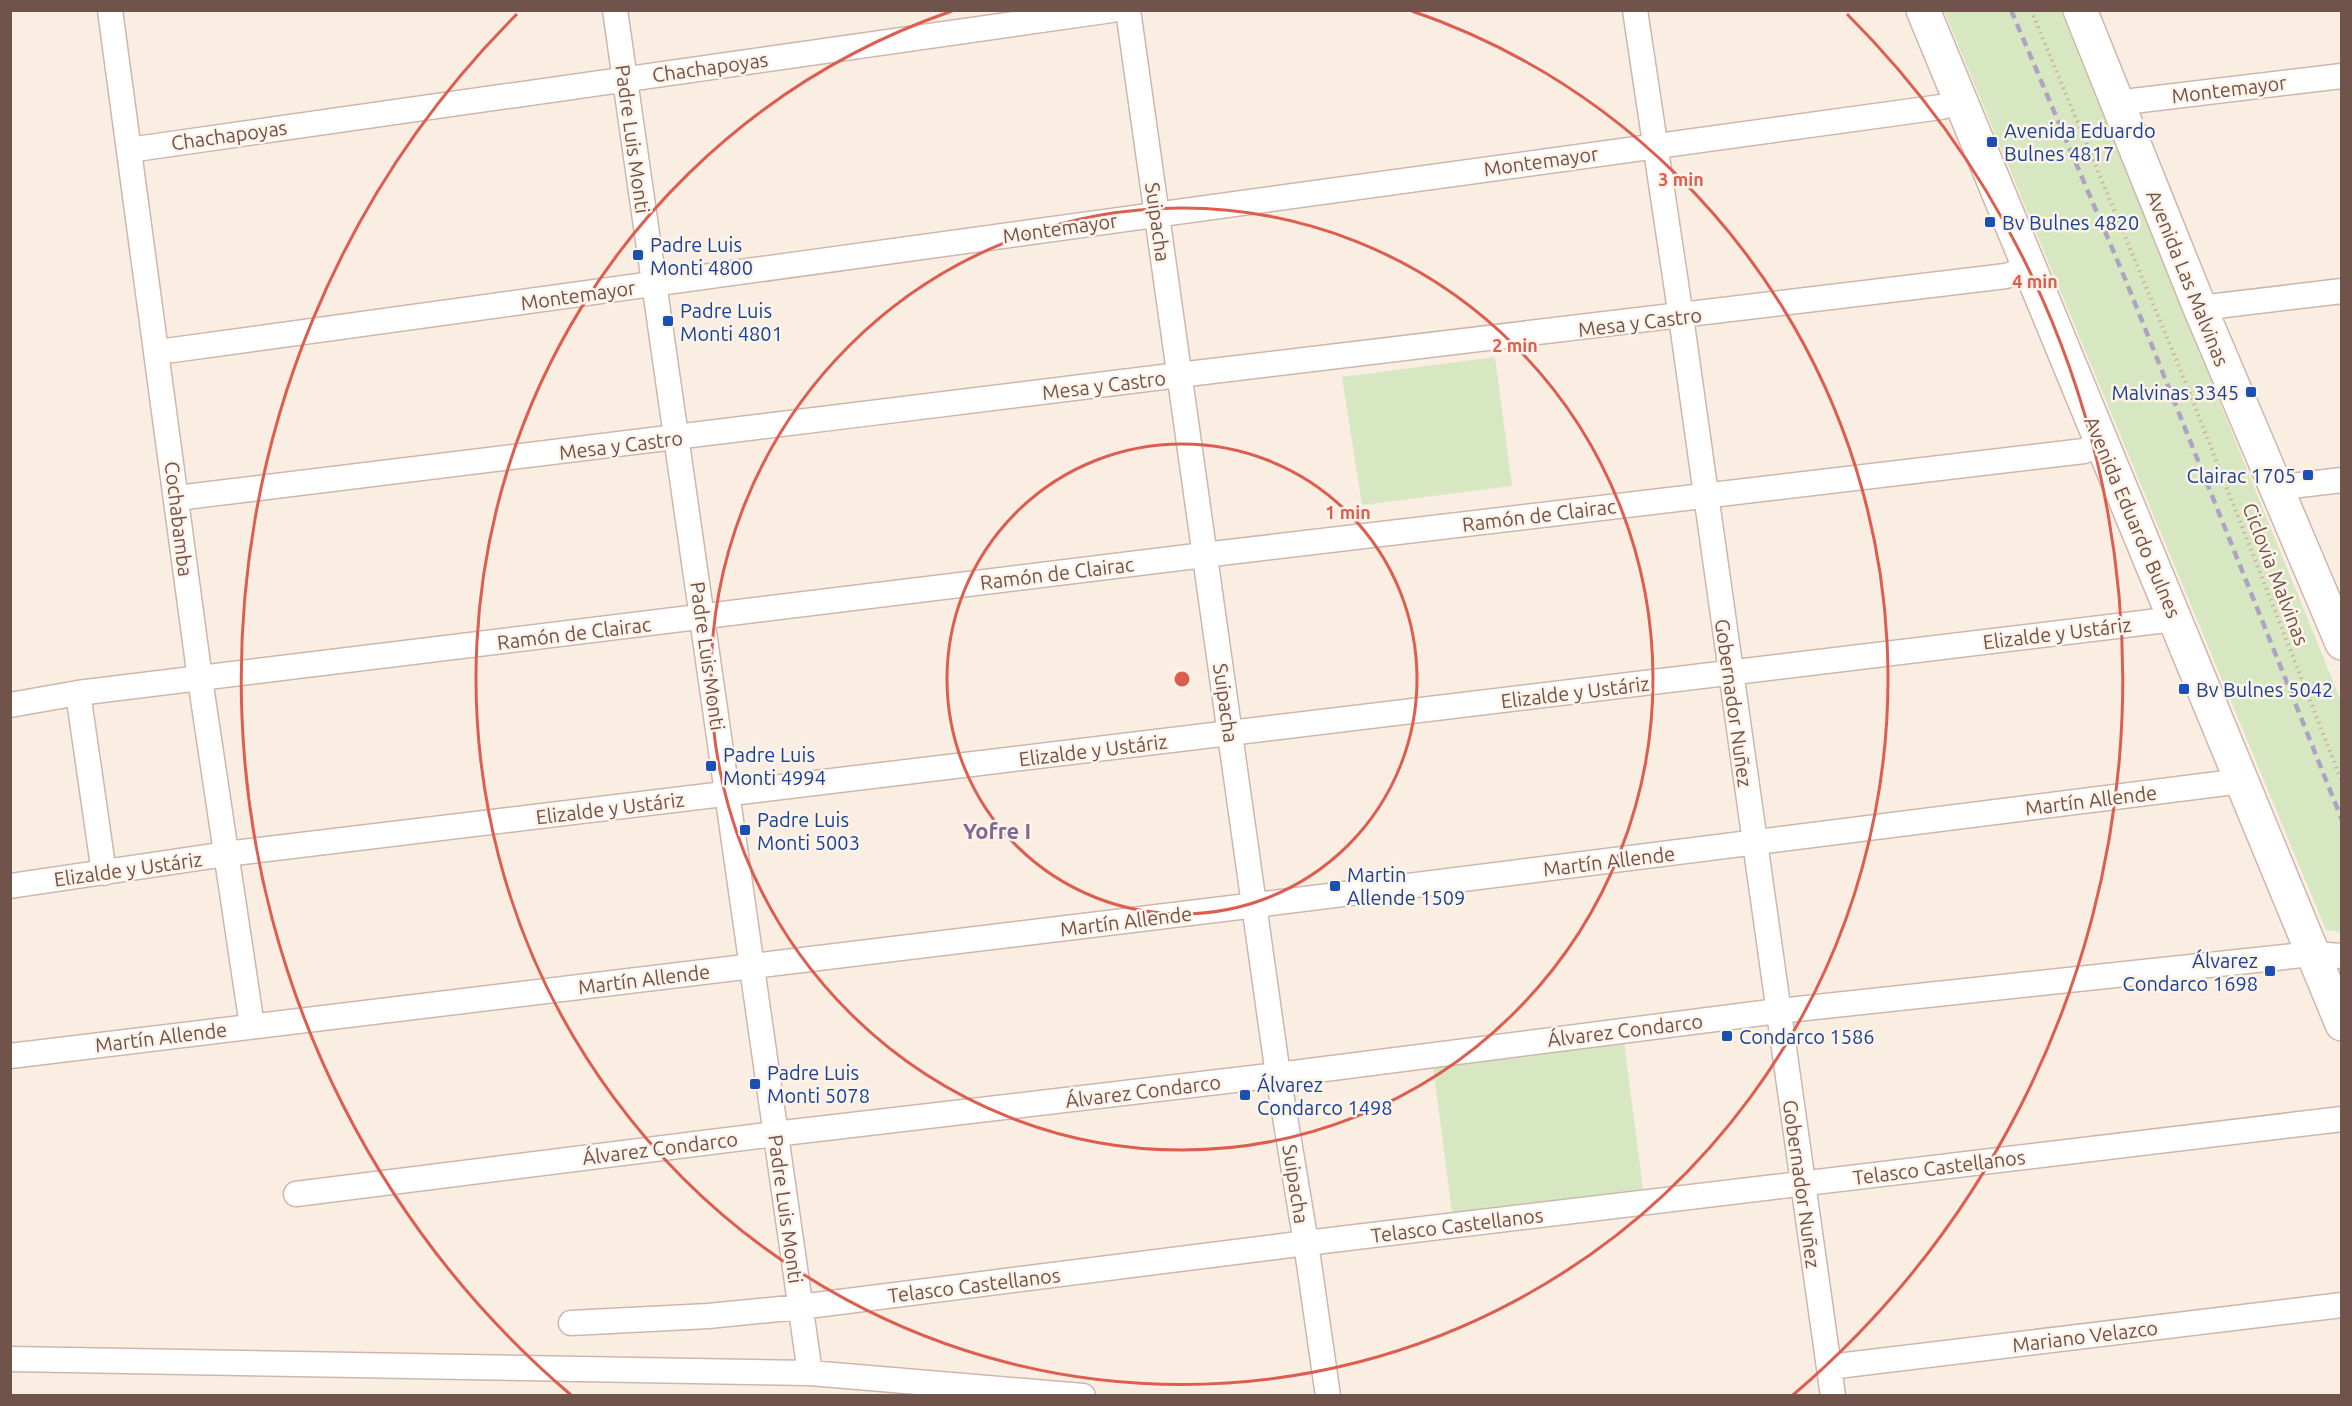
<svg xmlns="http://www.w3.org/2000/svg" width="2352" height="1406" viewBox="0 0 2352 1406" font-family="Ubuntu,sans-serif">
	<rect width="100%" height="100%" fill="#faeee3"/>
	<path fill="#d6e7c2" d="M 1944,11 L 2061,11 L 2341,701 L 2341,932 L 2326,930 Z
		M 1495,357 L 1512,486 L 1362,505 L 1342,377 Z
		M 1624,1042 L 1643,1189 L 1452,1213 L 1433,1066 Z"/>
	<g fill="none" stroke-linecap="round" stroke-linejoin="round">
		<g stroke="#cdb7ad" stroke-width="27">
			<path id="minor" d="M 110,10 L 200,679 L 252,1026
				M 615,10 L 810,1373
				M 1128,10 L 1278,1075 L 1306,1243 L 1328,1396
				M 1635,10 L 1681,317 L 1833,1396
				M 2116,103 L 2342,76
				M 129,150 L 1112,10
				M 2200,308 L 2342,291
				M 158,352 L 1941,107 L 1961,101
				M 2275,488 L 2342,480
				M 177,498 C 511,458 845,416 1179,375 C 1454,342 1730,311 2006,276 L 2029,268
				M 78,693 L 104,873
				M 10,705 L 78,693 L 1204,555 L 2084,451 L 2102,442
				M 10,886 L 226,854 L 2175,619
				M 10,1056 L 1256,905 L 2226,783 L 2241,777
				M 296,1194 L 775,1134 L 1278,1075 L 1778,1011 L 2312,954 L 2342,956
				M 571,1323 L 708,1316 L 800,1307 L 1306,1243 L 2342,1119
				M 10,1359 L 810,1373 L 1083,1396
				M 1829,1367 L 2342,1305"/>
		</g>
		<g stroke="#d0b6aa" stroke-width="36">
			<path id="secondary" d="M 1923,10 L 2342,1024
				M 2080,10 L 2200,308 L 2342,643"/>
		</g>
		<path stroke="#d2ada0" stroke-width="4" stroke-dasharray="1.5 4.5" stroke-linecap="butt" d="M 2031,10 L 2185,381 L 2342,782"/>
		<use href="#minor" stroke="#fff" stroke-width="24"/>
		<use href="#secondary" stroke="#fff" stroke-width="33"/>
		<path stroke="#b0a2c2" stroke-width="4.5" stroke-dasharray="9 6" stroke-linecap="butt" d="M 2011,10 L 2126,281 L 2342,820"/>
	</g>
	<g fill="none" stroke="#dd5d4f" stroke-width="3">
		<circle cx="1182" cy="679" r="235"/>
		<circle cx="1182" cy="679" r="471"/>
		<path d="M1412 11A706 706 0 1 1 952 11"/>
		<path d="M571 1395A941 941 0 0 1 517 14M1847 14A941 941 0 0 1 1793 1395"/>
	</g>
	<g fill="#1a4fb4" stroke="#fef3e8" stroke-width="2">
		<rect x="1986" y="136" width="12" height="12" rx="3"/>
		<rect x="1984" y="216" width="12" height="12" rx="3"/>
		<rect x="632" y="249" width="12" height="12" rx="3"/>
		<rect x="662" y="315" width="12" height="12" rx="3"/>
		<rect x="2245" y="386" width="12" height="12" rx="3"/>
		<rect x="2302" y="469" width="12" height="12" rx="3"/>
		<rect x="2178" y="683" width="12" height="12" rx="3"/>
		<rect x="705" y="760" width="12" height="12" rx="3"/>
		<rect x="739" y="824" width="12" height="12" rx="3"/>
		<rect x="1329" y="880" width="12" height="12" rx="3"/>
		<rect x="2264" y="965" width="12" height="12" rx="3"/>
		<rect x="1721" y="1030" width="12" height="12" rx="3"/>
		<rect x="749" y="1078" width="12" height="12" rx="3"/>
		<rect x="1239" y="1089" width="12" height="12" rx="3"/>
	</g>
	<g text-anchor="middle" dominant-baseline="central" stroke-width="5" stroke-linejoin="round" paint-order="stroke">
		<g font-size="20" fill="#70534b" stroke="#fef3e8">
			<text transform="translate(710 67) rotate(-8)">Chachapoyas</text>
			<text transform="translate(2229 89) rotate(-7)">Montemayor</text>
			<text transform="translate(229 135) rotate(-8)">Chachapoyas</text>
			<text transform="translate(633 139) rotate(82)">Padre Luis Monti</text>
			<text transform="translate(1541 161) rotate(-8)">Montemayor</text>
			<text transform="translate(1158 222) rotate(82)">Suipacha</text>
			<text transform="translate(1060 228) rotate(-8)">Montemayor</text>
			<text transform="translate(2188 278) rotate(68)">Avenida Las Malvinas</text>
			<text transform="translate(578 295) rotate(-8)">Montemayor</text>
			<text transform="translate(1640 322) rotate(-7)">Mesa y Castro</text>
			<text transform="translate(1104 385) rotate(-7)">Mesa y Castro</text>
			<text transform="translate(621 445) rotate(-7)">Mesa y Castro</text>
			<text transform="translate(1539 515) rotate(-7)">Ramón de Clairac</text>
			<text transform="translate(2133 517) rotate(67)">Avenida Eduardo Bulnes</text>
			<text transform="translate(179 519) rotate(83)">Cochabamba</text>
			<text transform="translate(1057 573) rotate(-7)">Ramón de Clairac</text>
			<text transform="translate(2276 574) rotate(69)">Ciclovia Malvinas</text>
			<text transform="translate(574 633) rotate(-7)">Ramón de Clairac</text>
			<text transform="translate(2057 633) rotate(-7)">Elizalde y Ustáriz</text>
			<text transform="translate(708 656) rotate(82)">Padre Luis Monti</text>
			<text transform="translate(1575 692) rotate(-7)">Elizalde y Ustáriz</text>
			<text transform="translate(1226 703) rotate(82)">Suipacha</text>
			<text transform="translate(1734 703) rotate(82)">Gobernador Nuñez</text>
			<text transform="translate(1093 750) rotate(-7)">Elizalde y Ustáriz</text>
			<text transform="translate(2091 800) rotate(-7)">Martín Allende</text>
			<text transform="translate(610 808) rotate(-7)">Elizalde y Ustáriz</text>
			<text transform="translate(1609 861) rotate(-7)">Martín Allende</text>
			<text transform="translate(128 869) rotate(-8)">Elizalde y Ustáriz</text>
			<text transform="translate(1126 921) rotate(-7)">Martín Allende</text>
			<text transform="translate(644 979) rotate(-7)">Martín Allende</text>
			<text transform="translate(1625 1030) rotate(-7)">Álvarez Condarco</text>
			<text transform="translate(161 1037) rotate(-7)">Martín Allende</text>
			<text transform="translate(1143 1091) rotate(-7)">Álvarez Condarco</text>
			<text transform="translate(660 1148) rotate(-7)">Álvarez Condarco</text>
			<text transform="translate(1939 1167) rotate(-7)">Telasco Castellanos</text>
			<text transform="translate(1296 1184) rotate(81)">Suipacha</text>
			<text transform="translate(1802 1184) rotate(82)">Gobernador Nuñez</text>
			<text transform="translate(786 1209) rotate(82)">Padre Luis Monti</text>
			<text transform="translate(1457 1225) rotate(-7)">Telasco Castellanos</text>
			<text transform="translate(974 1285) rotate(-7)">Telasco Castellanos</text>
			<text transform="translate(2085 1336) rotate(-7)">Mariano Velazco</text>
		</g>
		<g font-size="20" fill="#164399" stroke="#fef3e8" text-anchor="start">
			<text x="2004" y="130">Avenida Eduardo<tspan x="2004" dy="23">Bulnes 4817</tspan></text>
			<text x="2002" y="222">Bv Bulnes 4820</text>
			<text x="650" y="244">Padre Luis<tspan x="650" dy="23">Monti 4800</tspan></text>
			<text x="680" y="310">Padre Luis<tspan x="680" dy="23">Monti 4801</tspan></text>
			<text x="2239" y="392" text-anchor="end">Malvinas 3345</text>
			<text x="2296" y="475" text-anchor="end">Clairac 1705</text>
			<text x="2196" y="689">Bv Bulnes 5042</text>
			<text x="723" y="754">Padre Luis<tspan x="723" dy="23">Monti 4994</tspan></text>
			<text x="757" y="819">Padre Luis<tspan x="757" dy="23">Monti 5003</tspan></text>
			<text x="1347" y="874">Martin<tspan x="1347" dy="23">Allende 1509</tspan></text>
			<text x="2258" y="960" text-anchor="end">Álvarez<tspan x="2258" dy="23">Condarco 1698</tspan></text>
			<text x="1739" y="1036">Condarco 1586</text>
			<text x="767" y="1072">Padre Luis<tspan x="767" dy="23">Monti 5078</tspan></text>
			<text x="1257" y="1084">Álvarez<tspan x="1257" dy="23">Condarco 1498</tspan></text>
		</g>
		<g font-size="22" font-weight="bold" fill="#7f6693" stroke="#fef3e8">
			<text x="997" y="830">Yofre I</text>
		</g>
	</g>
	<circle cx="1182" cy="679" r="9" fill="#dd5d4f" stroke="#fef3e8" stroke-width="3"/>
	<g font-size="18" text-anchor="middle" font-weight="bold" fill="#dd5d4f" stroke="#fef3e8" stroke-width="5" stroke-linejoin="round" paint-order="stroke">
		<text x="1681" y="186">3 min</text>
		<text x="2035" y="288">4 min</text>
		<text x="1515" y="352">2 min</text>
		<text x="1348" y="519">1 min</text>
	</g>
	<rect width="2352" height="1406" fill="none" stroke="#70534b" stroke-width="24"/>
</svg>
